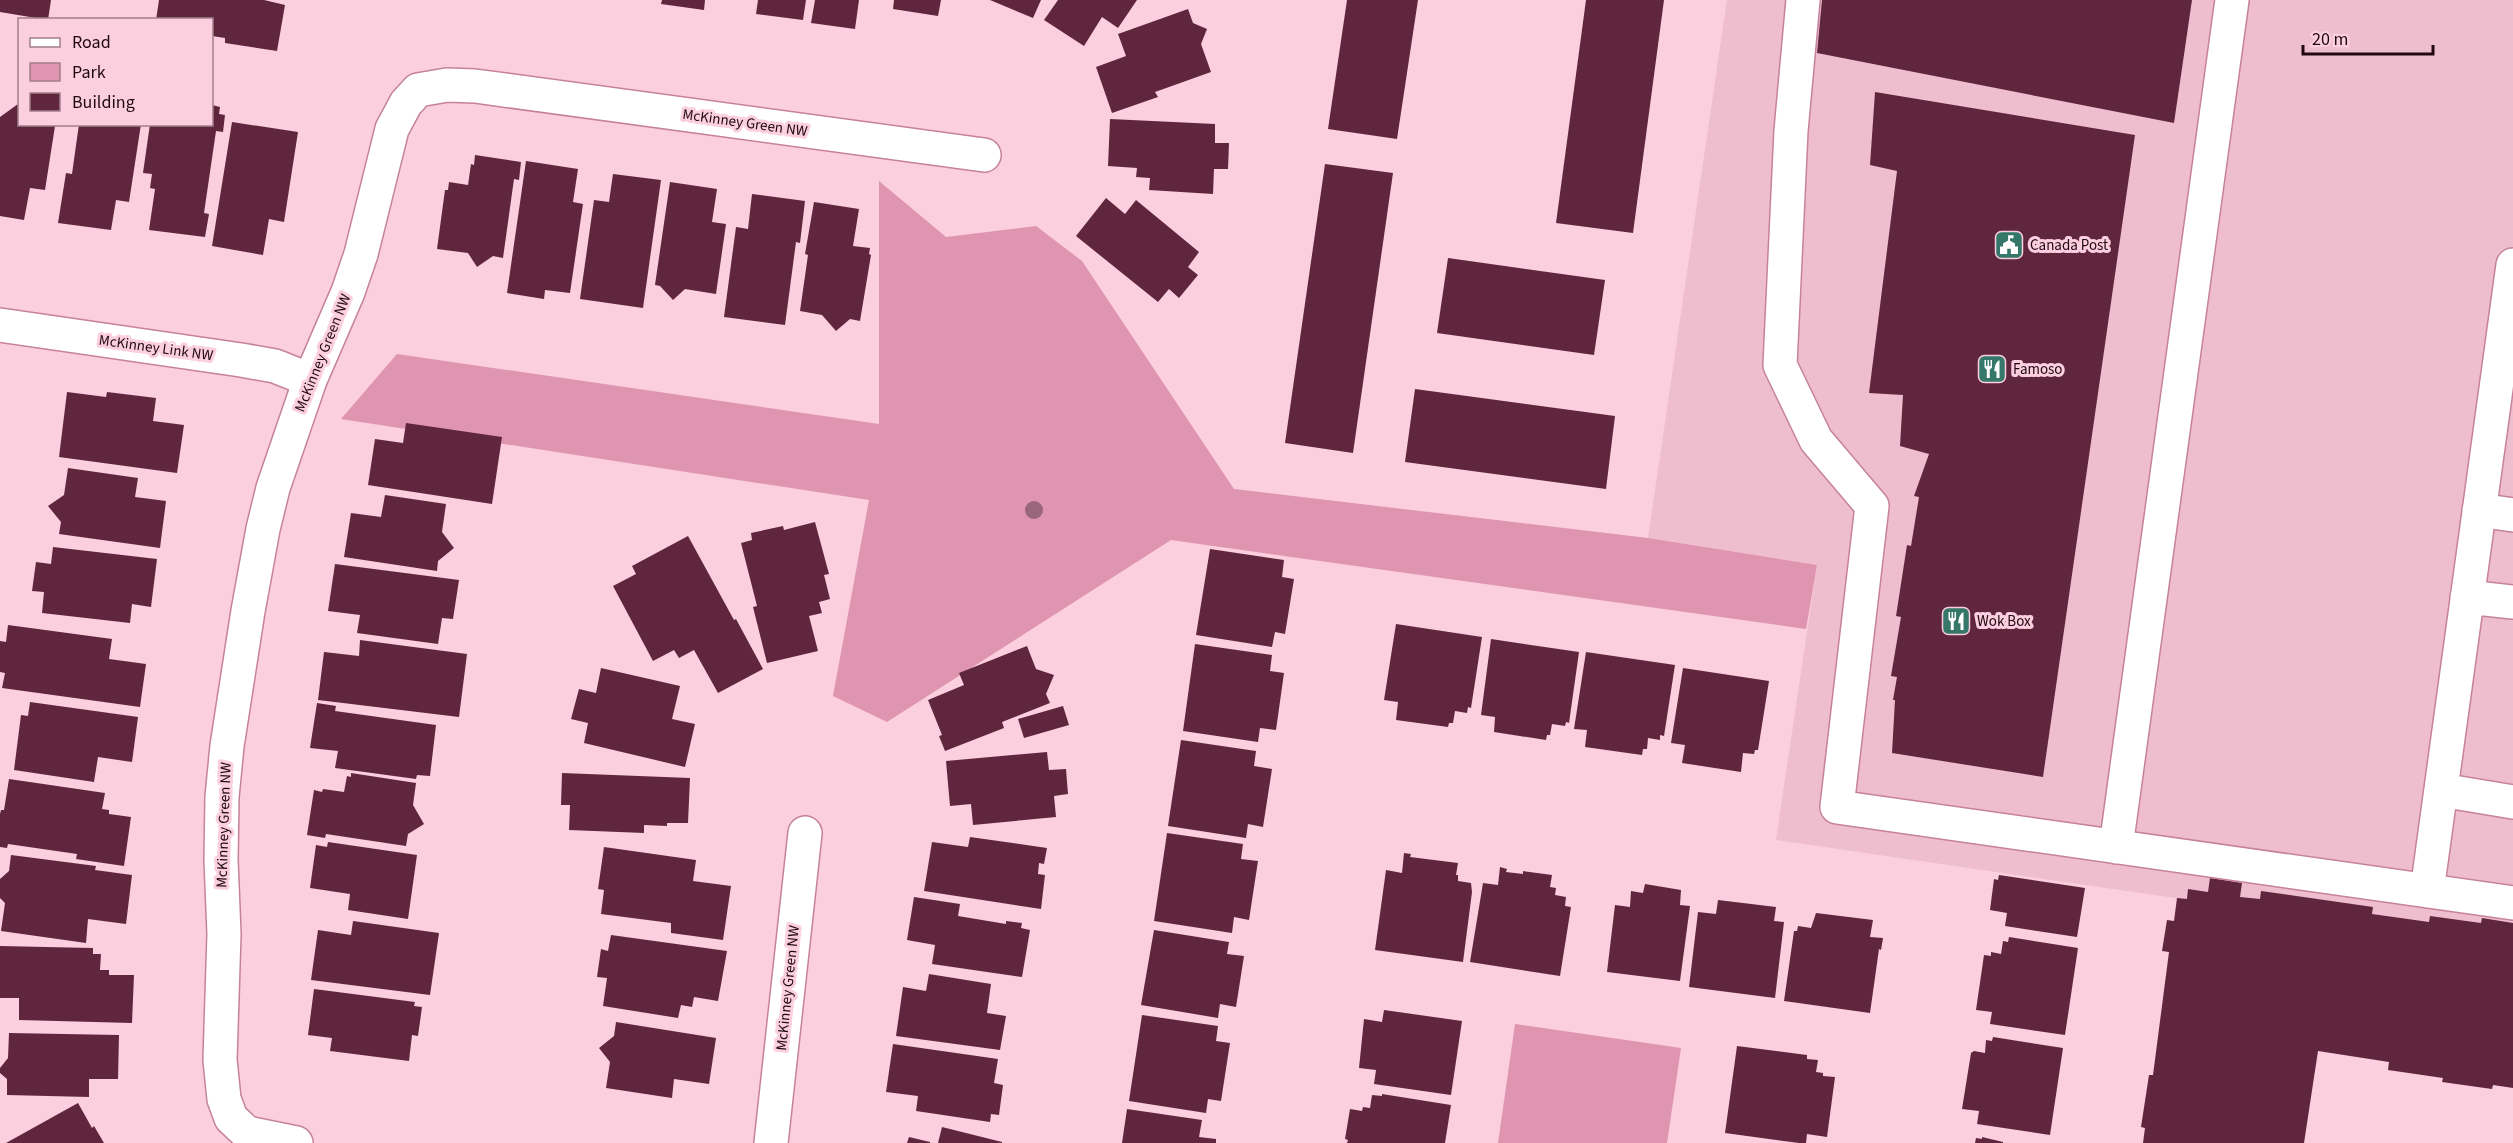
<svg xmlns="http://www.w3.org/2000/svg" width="2513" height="1143" viewBox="0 0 2513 1143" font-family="'Source Sans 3',sans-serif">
	<rect width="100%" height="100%" fill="#fbcfdd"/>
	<path fill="#eebece" d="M 1727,0 L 2513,0 L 2513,947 L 1776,840 L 1817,565 L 1648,538 Z"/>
	<path fill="#df94af" d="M 879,181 L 946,237 L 1036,226 L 1082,261 L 1234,489 L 1648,538 L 1817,565 L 1806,629 L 1171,540 L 887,722 L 833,696 L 869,500 L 341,419 L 397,354 L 879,424 Z
		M 1515,1024 L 1681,1048 L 1667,1143 L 1498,1143 Z"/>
	<path fill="#60263e" d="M 0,0 L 51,0 L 48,20 L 0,12 Z
		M 159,0 L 264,0 L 285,5 L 277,51 L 225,43 L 225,38 L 212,36 L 212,20 L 156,20 Z
		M 662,0 L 705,0 L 704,10 L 661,4 Z
		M 758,0 L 806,0 L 803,20 L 756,14 Z
		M 815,0 L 859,0 L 855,29 L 811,23 Z
		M 894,0 L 941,0 L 938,16 L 893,9 Z
		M 990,0 L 1041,0 L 1033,18 Z
		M 1058,0 L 1137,0 L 1118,28 L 1102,17 L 1084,46 L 1044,20 Z
		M 1347,0 L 1418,0 L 1397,139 L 1328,129 Z
		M 1586,0 L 1664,0 L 1633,233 L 1556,223 Z
		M 1822,0 L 2192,0 L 2174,123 L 1817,53 Z
		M 1188,9 L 1193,23 L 1207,29 L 1201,44 L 1211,72 L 1155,92 L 1158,97 L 1112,113 L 1096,67 L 1126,56 L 1118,34 Z
		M 1875,92 L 2135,135 L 2043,777 L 1892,753 L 1895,700 L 1893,700 L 1897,677 L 1891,676 L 1901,617 L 1896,616 L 1907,545 L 1911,546 L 1919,497 L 1914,496 L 1929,454 L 1900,446 L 1903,395 L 1869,393 L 1897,171 L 1870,165 Z
		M 18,104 L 20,124 L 55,126 L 45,190 L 30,188 L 24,220 L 0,216 L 0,117 Z
		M 212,105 L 220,107 L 219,114 L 225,115 L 223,132 L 216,131 L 204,213 L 209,214 L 205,237 L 149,230 L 155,189 L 150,188 L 152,174 L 143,173 L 150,124 L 212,124 Z
		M 1110,119 L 1215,124 L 1215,143 L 1229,143 L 1228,169 L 1214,169 L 1213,194 L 1149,190 L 1150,178 L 1136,177 L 1137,168 L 1108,166 Z
		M 232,122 L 298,132 L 284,222 L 269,219 L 263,255 L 212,246 Z
		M 79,124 L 141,124 L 129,202 L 116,200 L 111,230 L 58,223 L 66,173 L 72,174 Z
		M 475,155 L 521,162 L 519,180 L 514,179 L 503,258 L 493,256 L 477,267 L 468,253 L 437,249 L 445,190 L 448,190 L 449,182 L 468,185 L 471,164 L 474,165 Z
		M 526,161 L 578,169 L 573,202 L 583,204 L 570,293 L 545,290 L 544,299 L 507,293 Z
		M 1325,164 L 1393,173 L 1353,453 L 1285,443 Z
		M 613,174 L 661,180 L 643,308 L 580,299 L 594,200 L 609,202 Z
		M 670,182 L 717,189 L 712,222 L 726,224 L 716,294 L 685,289 L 673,300 L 660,286 L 655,285 Z
		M 752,194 L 805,201 L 800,243 L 796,242 L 785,325 L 724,317 L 736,227 L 748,229 Z
		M 1106,198 L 1125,214 L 1136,200 L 1199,252 L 1188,267 L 1198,275 L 1179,298 L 1169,289 L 1158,302 L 1076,236 Z
		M 814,202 L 859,209 L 853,246 L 870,248 L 869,254 L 871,255 L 860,321 L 850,319 L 836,331 L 822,315 L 800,311 L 808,255 L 805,254 Z
		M 1448,258 L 1605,280 L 1594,355 L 1437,333 Z
		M 1415,389 L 1615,416 L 1606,489 L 1405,462 Z
		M 67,392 L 106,397 L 107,392 L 156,398 L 153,421 L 184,425 L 177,473 L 59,457 Z
		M 406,423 L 502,437 L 492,504 L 368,485 L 375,439 L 403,443 Z
		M 68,468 L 138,478 L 135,497 L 166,501 L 160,548 L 59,534 L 61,522 L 48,506 L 64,495 Z
		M 385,495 L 446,504 L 442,532 L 454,548 L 438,561 L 437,571 L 344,557 L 351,513 L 381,517 Z
		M 815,522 L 829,574 L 824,575 L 830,599 L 819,602 L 822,613 L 809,616 L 818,651 L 767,663 L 753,607 L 757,606 L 741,543 L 752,540 L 751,533 L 783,526 L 784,530 Z
		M 688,536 L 734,620 L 736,619 L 763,669 L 718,693 L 694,650 L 679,658 L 674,650 L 653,661 L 613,586 L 636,574 L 632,566 Z
		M 53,547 L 157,559 L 151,607 L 132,604 L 130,623 L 42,613 L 44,592 L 32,591 L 36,562 L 51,564 Z
		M 1210,549 L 1284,560 L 1282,577 L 1294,579 L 1285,634 L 1275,632 L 1272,647 L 1196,635 Z
		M 335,564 L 459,580 L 453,619 L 442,618 L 438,644 L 357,633 L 360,615 L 328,611 Z
		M 1396,624 L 1482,637 L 1471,708 L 1468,707 L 1467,713 L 1455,711 L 1453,723 L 1449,723 L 1448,727 L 1396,720 L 1398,702 L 1384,700 Z
		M 8,625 L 112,639 L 109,659 L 146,664 L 140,707 L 2,688 L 5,673 L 0,672 L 0,641 L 6,642 Z
		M 1491,639 L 1579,652 L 1569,723 L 1566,722 L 1565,726 L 1552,724 L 1550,735 L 1547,735 L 1546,740 L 1494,732 L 1495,717 L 1481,715 Z
		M 360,640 L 467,654 L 459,717 L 318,700 L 324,652 L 359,656 Z
		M 1195,644 L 1272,655 L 1270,671 L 1284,673 L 1276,730 L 1260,728 L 1258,742 L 1183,731 Z
		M 1027,646 L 1036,669 L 1054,675 L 1046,694 L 1050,703 L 1002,722 L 1004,728 L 945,751 L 939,736 L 942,735 L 928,700 L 964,685 L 959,673 Z
		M 1586,652 L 1675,665 L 1664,736 L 1660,735 L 1660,740 L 1648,738 L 1647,749 L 1643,749 L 1642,755 L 1585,747 L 1587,730 L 1574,729 Z
		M 601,668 L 680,686 L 672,719 L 695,724 L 685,767 L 584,743 L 588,723 L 571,719 L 579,689 L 596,693 Z
		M 1683,668 L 1769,681 L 1758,750 L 1755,750 L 1754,754 L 1743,753 L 1741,772 L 1682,763 L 1685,745 L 1671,743 Z
		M 30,702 L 138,717 L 132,762 L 98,757 L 94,782 L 14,770 L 21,715 L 28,716 Z
		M 317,703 L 336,706 L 335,711 L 436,725 L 430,776 L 417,775 L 416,779 L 335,768 L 338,751 L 310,748 Z
		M 1063,706 L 1069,725 L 1024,738 L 1018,719 Z
		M 1181,740 L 1256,751 L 1254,766 L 1272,769 L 1263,827 L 1248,824 L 1246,838 L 1168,826 Z
		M 1047,752 L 1049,770 L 1066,769 L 1068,794 L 1054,796 L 1056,817 L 973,825 L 971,804 L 950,806 L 946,761 Z
		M 351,773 L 416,783 L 413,805 L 424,824 L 408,834 L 406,846 L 326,834 L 325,838 L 307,835 L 314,790 L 322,792 L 323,789 L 344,792 L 347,776 L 351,777 Z
		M 562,773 L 690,778 L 688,823 L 667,823 L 667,826 L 644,825 L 644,833 L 569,830 L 570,805 L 561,805 Z
		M 9,779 L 105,793 L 102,809 L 109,810 L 109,814 L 131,817 L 124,866 L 76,859 L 77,854 L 8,844 L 7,848 L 0,847 L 0,814 L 1,810 L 4,810 Z
		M 1167,833 L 1243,844 L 1241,859 L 1258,861 L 1249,920 L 1234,917 L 1232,933 L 1154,921 Z
		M 970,837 L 1047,848 L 1044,864 L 1039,863 L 1038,874 L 1045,875 L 1041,909 L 924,891 L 932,842 L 968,847 Z
		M 328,842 L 417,855 L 408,919 L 348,910 L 350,894 L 310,888 L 316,845 L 327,847 Z
		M 604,847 L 696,860 L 693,881 L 731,886 L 723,940 L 671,933 L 671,923 L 601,914 L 604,890 L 598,889 Z
		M 1404,853 L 1411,854 L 1410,857 L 1458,863 L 1456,875 L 1458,875 L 1458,881 L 1471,883 L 1472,892 L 1463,962 L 1375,950 L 1386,870 L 1402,873 Z
		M 11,855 L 96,866 L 95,870 L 132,875 L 126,924 L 88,919 L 86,943 L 1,931 L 5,903 L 0,898 L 0,879 L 9,871 Z
		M 1500,867 L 1507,869 L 1506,872 L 1523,874 L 1523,871 L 1552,875 L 1550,887 L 1556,888 L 1555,895 L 1566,897 L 1565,906 L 1571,907 L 1560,976 L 1470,962 L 1483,883 L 1498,885 Z
		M 1999,875 L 2085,888 L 2077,937 L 2005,926 L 2007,913 L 1990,910 L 1994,879 L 1998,880 Z
		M 2210,878 L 2242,883 L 2240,897 L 2260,899 L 2261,891 L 2373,907 L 2372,914 L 2429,922 L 2430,916 L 2481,923 L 2482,918 L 2513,923 L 2513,1088 L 2493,1085 L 2492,1089 L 2442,1082 L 2443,1078 L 2388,1070 L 2389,1062 L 2318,1051 L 2304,1143 L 2143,1143 L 2145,1128 L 2141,1127 L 2149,1075 L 2153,1075 L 2169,952 L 2162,951 L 2167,920 L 2174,921 L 2177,898 L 2187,899 L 2188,889 L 2208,892 Z
		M 1645,884 L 1681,890 L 1680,905 L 1690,906 L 1680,981 L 1607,972 L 1615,905 L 1630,907 L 1631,891 L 1643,893 Z
		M 914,897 L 960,904 L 958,916 L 1006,924 L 1006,921 L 1022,923 L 1021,928 L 1030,930 L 1022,977 L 932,964 L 935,945 L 907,940 Z
		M 1718,900 L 1776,907 L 1774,921 L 1784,922 L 1775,998 L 1689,987 L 1698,912 L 1716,914 Z
		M 1816,913 L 1873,920 L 1870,937 L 1883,938 L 1881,950 L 1879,949 L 1870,1013 L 1784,1001 L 1794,931 L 1797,931 L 1798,926 L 1811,928 Z
		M 353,921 L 439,933 L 430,995 L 311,980 L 318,930 L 351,935 Z
		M 1154,930 L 1229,942 L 1227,954 L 1244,956 L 1236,1007 L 1220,1004 L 1218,1018 L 1141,1005 Z
		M 611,935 L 727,951 L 718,1001 L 694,997 L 692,1007 L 681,1005 L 678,1018 L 603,1006 L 607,978 L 597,977 L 601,949 L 608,951 Z
		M 2009,937 L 2078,948 L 2065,1035 L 1990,1024 L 1992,1012 L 1976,1010 L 1984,955 L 1991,956 L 1991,952 L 2001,954 L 2003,941 L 2008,942 Z
		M 0,946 L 93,948 L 93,954 L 101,954 L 100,970 L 109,970 L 109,975 L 134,975 L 132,1023 L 19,1020 L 19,998 L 0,998 Z
		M 929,974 L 991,984 L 987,1013 L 1006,1016 L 1000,1050 L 896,1036 L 903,987 L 926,991 Z
		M 314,989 L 415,1002 L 414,1006 L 422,1007 L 418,1036 L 412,1035 L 409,1061 L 330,1051 L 332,1038 L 308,1035 Z
		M 1384,1010 L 1462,1021 L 1451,1095 L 1374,1084 L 1376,1070 L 1359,1068 L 1364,1019 L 1382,1022 Z
		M 1142,1015 L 1218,1026 L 1216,1041 L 1230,1043 L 1221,1101 L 1208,1099 L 1206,1113 L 1129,1101 Z
		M 616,1022 L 716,1038 L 709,1084 L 674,1079 L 672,1098 L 606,1088 L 610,1062 L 599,1048 L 614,1036 Z
		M 9,1033 L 119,1035 L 118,1079 L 89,1079 L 89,1097 L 7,1095 L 7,1079 L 0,1073 L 0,1068 L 8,1058 Z
		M 1993,1037 L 2063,1048 L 2050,1135 L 1977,1124 L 1979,1111 L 1962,1109 L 1971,1053 L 1974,1051 L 1985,1053 L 1986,1040 L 1992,1041 Z
		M 893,1044 L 998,1059 L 994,1083 L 1003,1085 L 999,1115 L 991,1114 L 990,1122 L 916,1111 L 918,1096 L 886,1092 Z
		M 1737,1046 L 1807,1055 L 1807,1059 L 1818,1060 L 1816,1072 L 1823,1073 L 1823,1076 L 1835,1077 L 1827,1137 L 1807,1134 L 1806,1143 L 1799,1143 L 1725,1133 Z
		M 1382,1094 L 1451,1105 L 1445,1143 L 1347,1143 L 1348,1140 L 1345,1139 L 1350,1109 L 1362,1111 L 1363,1107 L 1370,1108 L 1372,1095 L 1382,1096 Z
		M 78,1103 L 92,1128 L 94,1126 L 104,1143 L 6,1143 Z
		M 1127,1109 L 1202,1120 L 1199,1137 L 1216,1139 L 1216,1143 L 1122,1143 Z
		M 942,1127 L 1002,1142 L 1002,1143 L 938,1143 Z
		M 909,1137 L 930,1142 L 930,1143 L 907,1143 Z
		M 1982,1137 L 2003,1142 L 2003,1143 L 1975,1143 L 1976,1138 L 1982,1139 Z"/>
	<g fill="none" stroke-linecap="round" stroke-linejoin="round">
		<g stroke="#c6829b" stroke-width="36">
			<path id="minor" d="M 1803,0 L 1791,131 L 1780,365 L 1816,440 L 1872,506 L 1837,807 L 2513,903
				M 0,325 L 241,360 L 275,366 L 310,380
				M 2479,510 L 2513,515
				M 2467,597 L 2513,602
				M 2441,790 L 2513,802
				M 2116,847 L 2232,0
				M 2427,891 L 2513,265
				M 296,1143 L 247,1133 L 231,1118 L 224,1099 L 220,1060 L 224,934 L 221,860 L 222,797 L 227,746 L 248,611 L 263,529 L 273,488 L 310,380 L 348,292 L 361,254 L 392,129 L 406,103 L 418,90 L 447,85 L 475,86 L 984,155
				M 771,1143 L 805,833"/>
		</g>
		<use href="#minor" stroke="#fff" stroke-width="33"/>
	</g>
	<circle fill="#9a667b" cx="1034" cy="510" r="9"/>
	<defs>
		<g id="civic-square" transform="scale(1.5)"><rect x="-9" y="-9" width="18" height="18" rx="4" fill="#357768" stroke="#fbcfdd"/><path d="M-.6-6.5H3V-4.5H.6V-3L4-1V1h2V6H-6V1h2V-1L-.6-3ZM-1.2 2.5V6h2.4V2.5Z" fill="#fff"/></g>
		<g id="restaurant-square" transform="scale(1.5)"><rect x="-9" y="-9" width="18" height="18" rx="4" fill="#357768" stroke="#fbcfdd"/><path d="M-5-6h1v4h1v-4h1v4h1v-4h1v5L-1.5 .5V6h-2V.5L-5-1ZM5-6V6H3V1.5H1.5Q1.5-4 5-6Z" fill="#fff"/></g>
	</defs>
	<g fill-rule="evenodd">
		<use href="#civic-square" x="2009" y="245"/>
		<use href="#restaurant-square" x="1992" y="369"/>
		<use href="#restaurant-square" x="1956" y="621"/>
	</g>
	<g text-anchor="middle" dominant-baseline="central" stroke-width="6" stroke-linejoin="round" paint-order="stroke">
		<g font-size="15" fill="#200812" stroke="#fbcfdd">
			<text transform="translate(745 123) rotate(8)">McKinney Green NW</text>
			<text transform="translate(156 348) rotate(8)">McKinney Link NW</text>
			<text transform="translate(323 353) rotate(-68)">McKinney Green NW</text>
			<text transform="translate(224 825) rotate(-88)">McKinney Green NW</text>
			<text transform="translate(788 988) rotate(-84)">McKinney Green NW</text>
		</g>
		<g font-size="15" fill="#200812" stroke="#fbcfdd" text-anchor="start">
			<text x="2030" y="245">Canada Post</text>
			<text x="2013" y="369">Famoso</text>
			<text x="1977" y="621">Wok Box</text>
		</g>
	</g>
	<rect x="18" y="18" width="195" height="108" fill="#fbcfdd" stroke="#a37f8c" stroke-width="1.5"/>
	<rect x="30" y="38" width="30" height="9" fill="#ffffff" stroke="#a37f8c" stroke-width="1.5"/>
	<text x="72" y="48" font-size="18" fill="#200812">Road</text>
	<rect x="30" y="63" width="30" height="18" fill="#df94af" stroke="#a37f8c" stroke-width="1.5"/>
	<text x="72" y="78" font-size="18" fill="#200812">Park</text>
	<rect x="30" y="93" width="30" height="18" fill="#60263e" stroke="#a37f8c" stroke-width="1.5"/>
	<text x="72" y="108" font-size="18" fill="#200812">Building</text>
	<path d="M2303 45v9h130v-9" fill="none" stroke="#200812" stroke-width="3"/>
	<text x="2312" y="45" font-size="18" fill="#200812" stroke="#fbcfdd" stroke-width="4.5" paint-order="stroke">20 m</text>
</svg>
